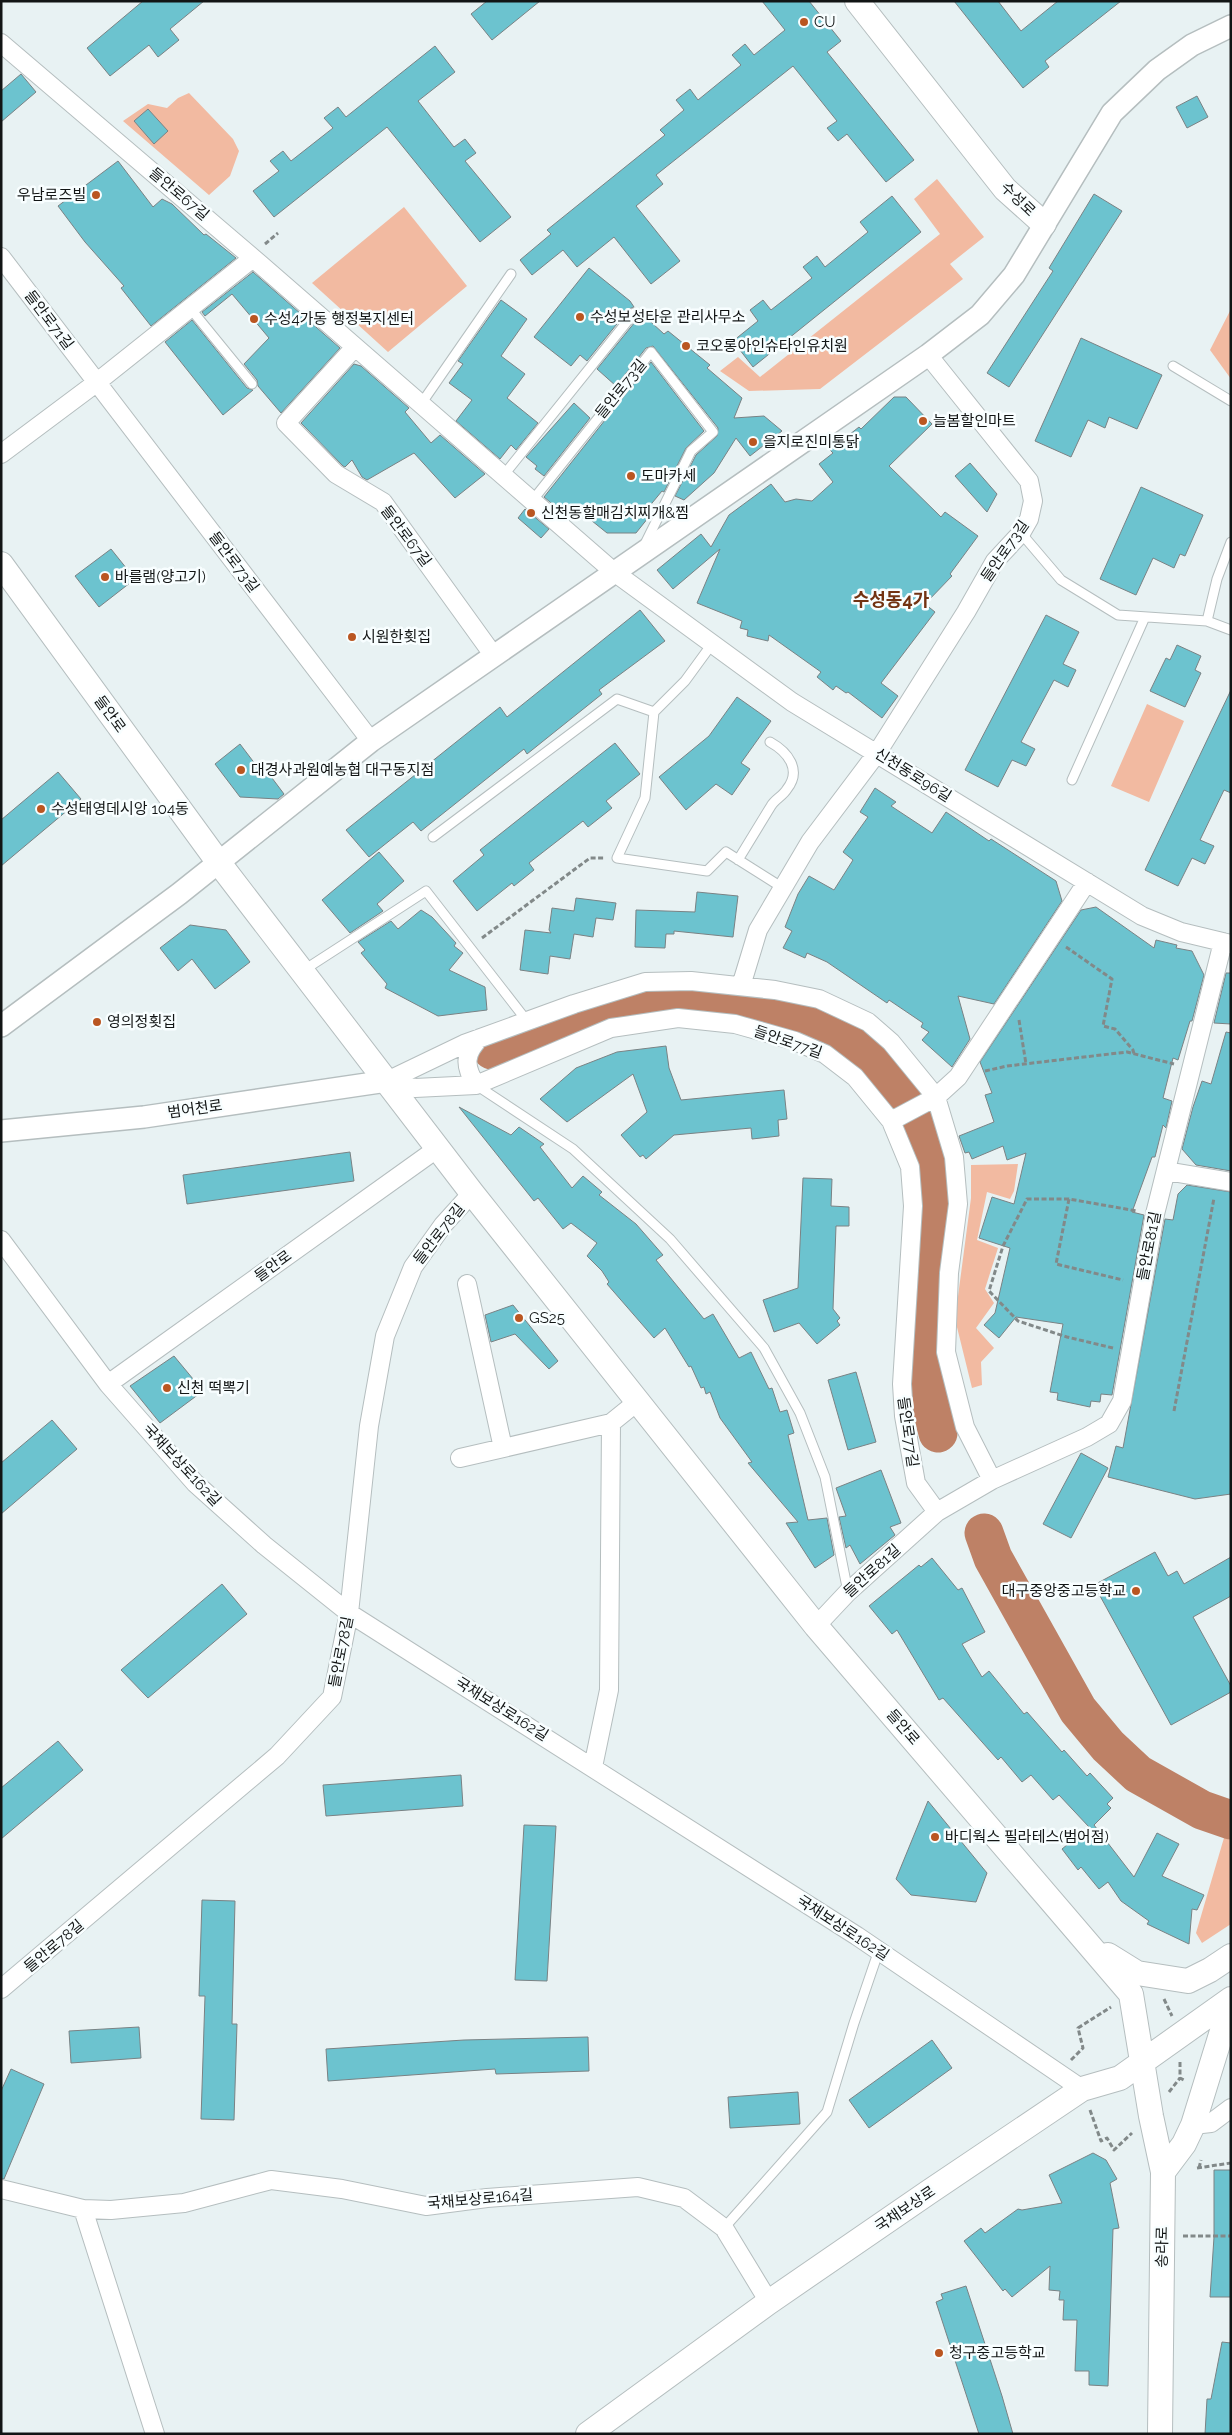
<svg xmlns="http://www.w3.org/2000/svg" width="1232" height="2435" viewBox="0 0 1232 2435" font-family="Raleway,'Noto Sans KR',sans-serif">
	<rect width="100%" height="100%" fill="#e8f2f3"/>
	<path fill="#f2baa1" d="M 189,93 L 233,139 L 239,151 L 230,176 L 209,195 L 123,121 L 148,104 L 167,108 L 178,98 Z
		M 937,179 L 984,237 L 950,264 L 963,279 L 820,389 L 749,391 L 720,371 L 738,357 L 760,377 L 940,234 L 914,199 Z
		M 404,207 L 467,286 L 388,352 L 312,283 Z
		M 1231,309 L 1231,379 L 1210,350 Z
		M 1147,704 L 1184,721 L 1149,802 L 1111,786 Z
		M 1018,1164 L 1014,1191 L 1010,1199 L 987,1192 L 977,1240 L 998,1248 L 985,1289 L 994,1303 L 976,1328 L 994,1348 L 981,1362 L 982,1385 L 972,1388 L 955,1319 L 971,1198 L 971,1165 Z
		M 1231,1814 L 1231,1924 L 1202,1943 L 1196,1933 Z"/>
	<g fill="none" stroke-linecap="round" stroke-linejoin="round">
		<path stroke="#be8166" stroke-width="39" d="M 492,1050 C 534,1033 582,1008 627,1000 C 660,994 693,1000 726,1005 C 743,1007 761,1007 778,1010 C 844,1024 914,1084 929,1151 C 937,1186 930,1224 928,1259 C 925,1297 923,1340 925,1379 C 926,1396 934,1416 938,1433
			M 984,1533 L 993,1558 L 1078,1710 L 1108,1746 L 1138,1774 L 1202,1810 L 1231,1820"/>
	</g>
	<path fill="#6cc3cf" stroke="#7a8284" d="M 143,1 L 204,1 L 170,29 L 179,40 L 158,57 L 149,45 L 110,76 L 87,48 Z
		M 487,1 L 540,1 L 492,40 L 471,14 Z
		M 762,1 L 809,1 L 841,41 L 827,52 L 914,160 L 886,182 L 847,134 L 838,141 L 827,128 L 837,121 L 793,66 L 656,175 L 663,184 L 636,206 L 680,261 L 651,284 L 614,237 L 577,267 L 563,250 L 532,275 L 520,260 L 551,234 L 547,230 L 665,135 L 660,130 L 684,110 L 676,100 L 690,89 L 698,100 L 741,65 L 732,55 L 745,44 L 754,55 L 785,30 Z
		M 954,1 L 998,1 L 1021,31 L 1058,1 L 1121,1 L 1045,61 L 1049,67 L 1023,88 Z
		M 435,46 L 455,72 L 418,101 L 454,147 L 465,139 L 476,153 L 465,161 L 511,217 L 480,242 L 387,127 L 274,217 L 253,191 L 279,171 L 270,161 L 283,151 L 291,161 L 333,128 L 324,118 L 338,107 L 346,117 Z
		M 21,74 L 36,92 L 1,122 L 1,91 Z
		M 1197,96 L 1208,117 L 1187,128 L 1176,107 Z
		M 148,109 L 168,131 L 154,144 L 134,121 Z
		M 118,161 L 153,207 L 162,199 L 172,204 L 204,235 L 206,234 L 236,258 L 151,326 L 121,288 L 124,286 L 85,242 L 58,206 Z
		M 1094,194 L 1122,211 L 1009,387 L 987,373 L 1053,271 L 1049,268 Z
		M 892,196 L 921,232 L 753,367 L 733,341 L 758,321 L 750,310 L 763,300 L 771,310 L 812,278 L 803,267 L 817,256 L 825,267 L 868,232 L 860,222 Z
		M 589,268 L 630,301 L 634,307 L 629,309 L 587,361 L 580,355 L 571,366 L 534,337 Z
		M 253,272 L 340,348 L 281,413 L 258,386 L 257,380 L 244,364 L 269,338 L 232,294 L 205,316 L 202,312 Z
		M 501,300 L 527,319 L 501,356 L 525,374 L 507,398 L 538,423 L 516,450 L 511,445 L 500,459 L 456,421 L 472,400 L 449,383 L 463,364 L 458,361 Z
		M 640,312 L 664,334 L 668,331 L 710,365 L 707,368 L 742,398 L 734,418 L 764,416 L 782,431 L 750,456 L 736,438 L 714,473 L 684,500 L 675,496 L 696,455 L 717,436 L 718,428 L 653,346 L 646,348 L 616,386 L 597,369 L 639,317 Z
		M 192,320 L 247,388 L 253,390 L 223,415 L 165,342 Z
		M 1081,338 L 1162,375 L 1137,429 L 1109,417 L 1105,428 L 1088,420 L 1071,457 L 1035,441 Z
		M 651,362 L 704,431 L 686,448 L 664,492 L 662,491 L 643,514 L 648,518 L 636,533 L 607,533 L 571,504 L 563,513 L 544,497 Z
		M 354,364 L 361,366 L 409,408 L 405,412 L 431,443 L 440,435 L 485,474 L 455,498 L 414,453 L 367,480 L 362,477 L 352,460 L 345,467 L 343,466 L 301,423 Z
		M 894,397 L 906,397 L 932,424 L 889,466 L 941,517 L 945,512 L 978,536 L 950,574 L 952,576 L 925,604 L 935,612 L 881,683 L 898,696 L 882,718 L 848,692 L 846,693 L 836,686 L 833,690 L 817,677 L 821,672 L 769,635 L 768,641 L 747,636 L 748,630 L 740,628 L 742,621 L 697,603 L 720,549 L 673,589 L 657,570 L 701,534 L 711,547 L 729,515 L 771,484 L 785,502 L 796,499 L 812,501 L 833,482 L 819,464 L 833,453 L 830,450 L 859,427 L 861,429 Z
		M 574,403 L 590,418 L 544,476 L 535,469 L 537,466 L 526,457 Z
		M 970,463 L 997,494 L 987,512 L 955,476 Z
		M 1141,487 L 1203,515 L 1185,556 L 1180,554 L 1174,568 L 1153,558 L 1136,595 L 1100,579 Z
		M 525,509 L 549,529 L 541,538 L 518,518 Z
		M 111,549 L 135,579 L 99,607 L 75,576 Z
		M 640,610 L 665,641 L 599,690 L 602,694 L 527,754 L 524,749 L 421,831 L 413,822 L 369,857 L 346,830 L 500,707 L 507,717 Z
		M 1046,615 L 1079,632 L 1063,664 L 1076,670 L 1068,687 L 1054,680 L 1021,742 L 1035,749 L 1026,766 L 1012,760 L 998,787 L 965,770 Z
		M 1177,645 L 1201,656 L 1195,670 L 1201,673 L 1185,707 L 1150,691 L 1166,658 L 1170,660 Z
		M 1231,690 L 1231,793 L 1224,790 L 1200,840 L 1214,846 L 1205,864 L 1192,858 L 1178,886 L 1145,870 Z
		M 737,697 L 771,721 L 741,763 L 750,769 L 732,795 L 716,784 L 686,810 L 659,777 L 709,736 Z
		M 615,743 L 640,774 L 606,801 L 612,808 L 588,827 L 583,821 L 529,863 L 534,870 L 514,886 L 512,883 L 477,911 L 453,881 L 484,855 L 480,850 Z
		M 240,744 L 265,777 L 269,774 L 284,794 L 278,799 L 240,797 L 215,764 Z
		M 58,772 L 81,799 L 1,866 L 1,820 Z
		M 875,788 L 896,802 L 891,806 L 932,833 L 946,812 L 989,841 L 991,839 L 1056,881 L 1062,901 L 994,1004 L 958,996 L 970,1039 L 952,1067 L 922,1040 L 929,1032 L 921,1027 L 923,1023 L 889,1000 L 887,1003 L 827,962 L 807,953 L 805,958 L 783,948 L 792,931 L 785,927 L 798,894 L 809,876 L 834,890 L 853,860 L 843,852 L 868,817 L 860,812 Z
		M 379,852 L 404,881 L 377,904 L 383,911 L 350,933 L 322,900 Z
		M 697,892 L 738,896 L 733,937 L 674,931 L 674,934 L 666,934 L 665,948 L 635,947 L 636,910 L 695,912 Z
		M 576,898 L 616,903 L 613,920 L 596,918 L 593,937 L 574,934 L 570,959 L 550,956 L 548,974 L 520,970 L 525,930 L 551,933 L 549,930 L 552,908 L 574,911 Z
		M 1096,907 L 1154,948 L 1156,940 L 1177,945 L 1176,948 L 1192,951 L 1204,975 L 1192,1021 L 1190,1021 L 1178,1060 L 1173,1058 L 1163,1098 L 1172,1101 L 1166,1128 L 1163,1125 L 1155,1157 L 1152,1157 L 1132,1212 L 1144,1215 L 1112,1395 L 1101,1394 L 1100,1402 L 1091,1401 L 1090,1407 L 1057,1400 L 1058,1393 L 1050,1392 L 1063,1324 L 1016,1317 L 999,1338 L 984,1325 L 995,1313 L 1010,1248 L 979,1238 L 992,1197 L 1014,1204 L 1026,1153 L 1007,1160 L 1003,1146 L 972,1159 L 969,1152 L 965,1153 L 959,1136 L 994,1122 L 985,1095 L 992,1093 L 980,1062 L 1081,910 Z
		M 421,910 L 432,917 L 456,943 L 454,946 L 463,953 L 449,970 L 485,987 L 487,1010 L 438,1016 L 385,988 L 387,984 L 361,953 L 365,950 L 358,942 L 391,921 L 398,929 Z
		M 190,925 L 226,930 L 250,962 L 215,989 L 192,959 L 178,971 L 160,948 Z
		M 1226,973 L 1231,973 L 1231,1024 L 1214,1023 Z
		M 1226,1032 L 1231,1033 L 1231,1171 L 1196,1165 L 1182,1149 L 1193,1107 L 1202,1081 L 1211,1084 Z
		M 666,1046 L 669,1068 L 681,1100 L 784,1090 L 787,1119 L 778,1120 L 779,1136 L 752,1139 L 751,1128 L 674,1135 L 646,1159 L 643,1155 L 640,1157 L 621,1135 L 647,1112 L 633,1074 L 567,1122 L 540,1099 L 576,1068 L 617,1052 Z
		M 459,1107 L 511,1135 L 519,1127 L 544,1144 L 540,1147 L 572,1188 L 583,1176 L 602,1192 L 599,1195 L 636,1224 L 663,1255 L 656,1260 L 704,1319 L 713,1314 L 739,1358 L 751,1352 L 769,1389 L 772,1388 L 780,1412 L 787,1410 L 794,1433 L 788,1435 L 808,1520 L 827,1518 L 834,1555 L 815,1568 L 786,1523 L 798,1522 L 748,1463 L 752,1462 L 720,1418 L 710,1392 L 706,1394 L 704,1387 L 701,1388 L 691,1366 L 689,1367 L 665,1328 L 654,1338 L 607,1284 L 609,1282 L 602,1271 L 587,1256 L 597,1243 L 571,1223 L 563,1229 L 538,1198 L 534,1201 Z
		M 350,1152 L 354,1181 L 187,1204 L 183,1175 Z
		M 803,1178 L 832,1179 L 831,1206 L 849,1207 L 849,1226 L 836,1226 L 833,1309 L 840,1318 L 837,1321 L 840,1325 L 817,1344 L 799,1323 L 774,1332 L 763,1300 L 798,1288 Z
		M 1187,1185 L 1231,1192 L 1231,1494 L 1195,1499 L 1108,1477 L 1116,1446 L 1123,1448 L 1165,1219 L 1173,1220 L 1178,1194 Z
		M 513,1305 L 558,1361 L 549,1369 L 515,1334 L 491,1342 L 485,1315 Z
		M 174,1356 L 203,1391 L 160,1423 L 130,1386 Z
		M 856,1372 L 876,1442 L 848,1450 L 828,1380 Z
		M 52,1420 L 77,1449 L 1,1514 L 1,1463 Z
		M 1081,1453 L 1108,1468 L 1071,1538 L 1043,1524 Z
		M 881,1470 L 901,1523 L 890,1527 L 895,1535 L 860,1564 L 850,1545 L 846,1548 L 839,1517 L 846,1516 L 836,1488 Z
		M 1155,1552 L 1168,1576 L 1177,1571 L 1184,1584 L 1231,1557 L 1231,1596 L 1193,1617 L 1231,1686 L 1231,1692 L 1171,1725 L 1094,1585 Z
		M 932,1558 L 958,1590 L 962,1588 L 985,1632 L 962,1644 L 982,1677 L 989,1671 L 1024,1714 L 1027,1712 L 1062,1752 L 1064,1750 L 1087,1776 L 1090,1773 L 1113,1798 L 1107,1804 L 1111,1808 L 1094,1825 L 1134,1877 L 1157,1833 L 1179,1844 L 1162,1876 L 1204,1895 L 1197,1910 L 1192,1909 L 1189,1944 L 1147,1924 L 1149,1921 L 1121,1901 L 1108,1882 L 1099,1889 L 1081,1867 L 1078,1870 L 1062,1849 L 1089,1827 L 1059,1795 L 1053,1800 L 1031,1775 L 1022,1782 L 1001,1757 L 998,1760 L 943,1698 L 939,1700 L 897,1630 L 892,1634 L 869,1606 L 919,1565 L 921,1567 Z
		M 222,1584 L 247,1614 L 148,1698 L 121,1670 Z
		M 58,1741 L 83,1770 L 1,1839 L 1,1788 Z
		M 461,1775 L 463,1806 L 326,1816 L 323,1785 Z
		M 928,1801 L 987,1873 L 976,1902 L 911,1895 L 896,1879 Z
		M 524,1825 L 556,1826 L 547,1981 L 515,1980 Z
		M 202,1900 L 235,1901 L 232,2024 L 237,2024 L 234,2120 L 201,2119 L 205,1996 L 199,1996 Z
		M 139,2027 L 141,2058 L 71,2063 L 69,2031 Z
		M 588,2037 L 589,2071 L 496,2074 L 495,2069 L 328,2081 L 326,2049 L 464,2040 Z
		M 932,2040 L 952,2068 L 869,2128 L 849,2100 Z
		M 11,2069 L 44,2084 L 4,2179 L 1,2179 L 1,2091 Z
		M 798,2092 L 800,2124 L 730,2128 L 728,2097 Z
		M 1093,2153 L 1106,2160 L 1117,2179 L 1110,2183 L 1119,2228 L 1113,2229 L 1108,2386 L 1089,2385 L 1089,2371 L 1075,2371 L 1077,2320 L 1063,2320 L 1064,2300 L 1059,2300 L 1060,2291 L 1049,2290 L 1050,2266 L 1012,2297 L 1005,2289 L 1003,2291 L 964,2241 L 981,2228 L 985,2233 L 1018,2209 L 1022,2210 L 1062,2203 L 1049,2175 Z
		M 1214,2170 L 1231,2170 L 1231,2297 L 1210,2297 L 1214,2237 Z
		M 966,2286 L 1002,2396 L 1013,2434 L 979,2434 L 936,2302 L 943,2299 L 941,2294 Z
		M 1222,2342 L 1231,2343 L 1231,2434 L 1205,2434 L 1207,2399 L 1211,2399 Z"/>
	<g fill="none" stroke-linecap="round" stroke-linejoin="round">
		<g stroke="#b5bebf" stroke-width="11">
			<path id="service" d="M 190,308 L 252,384
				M 1173,366 L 1231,401
				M 421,404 L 511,274
				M 503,476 L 634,313
				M 532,501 L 651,352 L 713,432 L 691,451 L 645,544
				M 1021,533 L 1061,580 L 1118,615 L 1207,621 L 1231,630
				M 1207,621 L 1217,579 L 1231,542
				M 712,644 L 685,681 L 654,712 L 645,798 L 617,858 L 707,871 L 726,852 L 783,888
				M 1072,780 L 1145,617
				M 433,837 L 617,699 L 654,712
				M 738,860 C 749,842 760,824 771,806 C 775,799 783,796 787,789 C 802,770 788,752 770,742
				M 304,970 L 426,891 L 527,1021
				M 476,1085 L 573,1149 L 670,1239 L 764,1348 L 800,1413 L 825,1477 L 848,1592
				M 724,2228 L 827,2112 L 854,2023 L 879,1950"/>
		</g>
		<g stroke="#b5bebf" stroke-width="20">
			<path id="minor" d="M 1,43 L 253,258 L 614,572 L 792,702 L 1142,916 L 1181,932 L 1231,944
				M 1,257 L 371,741
				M 355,347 L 286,423 L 336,474 L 383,502 L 494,656
				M 1,454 L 96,383 L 253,258
				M 741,986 L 758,930 L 810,842 L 877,753 L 966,612 L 995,561 L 1021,533 L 1029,519 L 1033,501 L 1029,481 L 928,355
				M 387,1081 L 464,1044 L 574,1004 L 645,982 L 691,981 L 775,990 L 819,999 L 868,1022 L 891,1042 L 936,1097 L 954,1157 L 958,1204 L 949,1273 L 946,1352 L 965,1427 L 992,1480
				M 387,1081 L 415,1088 L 476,1085 L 611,1028 L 678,1018 L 735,1024 L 795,1041 L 825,1054 L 855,1077 L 891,1121 L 910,1167 L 913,1206 L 902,1384 L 904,1416 L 916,1483 L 937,1512
				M 476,1085 C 464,1066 464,1054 480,1038
				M 891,1121 L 936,1097 L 958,1077 L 1087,882
				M 1166,1171 L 1231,1182
				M 1,1240 L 108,1384 L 195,1483 L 264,1545 L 349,1613 L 857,1936 L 1082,2089
				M 467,1284 L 503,1448
				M 108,1384 L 438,1148
				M 460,1458 L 611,1423
				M 816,1626 L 848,1592 L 937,1512 L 992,1480 L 1087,1437 L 1109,1424 L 1122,1401 L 1155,1214 L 1223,942
				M 593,1767 L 609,1690 L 611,1423 L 637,1402
				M 1,1989 L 277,1756 L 332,1697 L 349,1613 L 369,1426 L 385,1336 L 413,1267 L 443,1225 L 472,1193
				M 1193,2125 L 1211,2123 L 1231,2108
				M 1,2189 L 83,2209 L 111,2210 L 184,2203 L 271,2180 L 342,2189 L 426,2206 L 487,2198 L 638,2187 L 684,2198 L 724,2228 L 769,2302
				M 83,2209 L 155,2434"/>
		</g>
		<g stroke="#b5bebf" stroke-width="24">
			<path id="tertiary" d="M 1,1026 L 179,894 L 371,741 L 928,355 L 980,315 L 1014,275 L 1112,113 L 1157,70 L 1192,45 L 1231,26
				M 1,1131 L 144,1117 L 387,1081"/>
		</g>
		<g stroke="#b5bebf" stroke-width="26">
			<path id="secondary" d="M 857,1 L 1005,189 L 1044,224
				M 1,564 L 219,863 L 472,1193 L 816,1626 L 1131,1994 L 1151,2116 L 1163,2172 L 1160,2434
				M 1108,1955 L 1137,1973 L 1188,1981 L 1210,1970 L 1231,1956
				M 1163,2172 L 1184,2144 L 1193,2125 L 1231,2002
				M 588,2434 L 769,2302 L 929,2192 L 1082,2089 L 1120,2078 L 1231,1999"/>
		</g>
		<path stroke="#828989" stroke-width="3" stroke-dasharray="5 2.5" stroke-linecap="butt" d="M 265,244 L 278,233
			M 482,938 L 590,858 L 604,858
			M 1066,947 L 1112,979 L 1103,1026 L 1115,1029 L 1133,1050 L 1134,1054
			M 1019,1020 L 1026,1064
			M 985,1071 L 1007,1066 L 1127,1052 L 1174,1064
			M 1069,1199 L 1056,1264 L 1123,1280
			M 1113,1348 L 1067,1337 L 1018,1321 L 989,1291 L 1003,1246 L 1027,1199 L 1069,1199 L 1137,1211
			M 1174,1411 L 1214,1198
			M 1164,1999 L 1172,2016
			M 1071,2060 L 1083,2048 L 1078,2028 L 1111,2007
			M 1180,2062 L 1180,2078 L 1184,2080
			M 1169,2092 L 1180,2078
			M 1090,2110 L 1101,2141 L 1107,2138 L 1114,2150 L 1132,2133
			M 1197,2168 L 1231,2163
			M 1199,2168 L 1201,2160
			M 1183,2236 L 1231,2236"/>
		<use href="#service" stroke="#fff" stroke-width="9"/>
		<use href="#minor" stroke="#fff" stroke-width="18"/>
		<use href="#tertiary" stroke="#fff" stroke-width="21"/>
		<use href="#secondary" stroke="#fff" stroke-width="24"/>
	</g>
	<g fill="#ba5621" stroke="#f8feff" stroke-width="2">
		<circle cx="804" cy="22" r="5"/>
		<circle cx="96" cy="195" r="5"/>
		<circle cx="580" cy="317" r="5"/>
		<circle cx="254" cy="319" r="5"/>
		<circle cx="686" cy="346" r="5"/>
		<circle cx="923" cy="421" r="5"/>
		<circle cx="753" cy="442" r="5"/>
		<circle cx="631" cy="476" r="5"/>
		<circle cx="531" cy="513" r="5"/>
		<circle cx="105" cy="577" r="5"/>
		<circle cx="352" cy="637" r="5"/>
		<circle cx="241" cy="770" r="5"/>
		<circle cx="41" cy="809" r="5"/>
		<circle cx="97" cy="1022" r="5"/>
		<circle cx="519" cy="1318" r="5"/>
		<circle cx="167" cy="1388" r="5"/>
		<circle cx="1136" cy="1591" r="5"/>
		<circle cx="935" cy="1837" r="5"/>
		<circle cx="939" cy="2353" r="5"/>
	</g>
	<g text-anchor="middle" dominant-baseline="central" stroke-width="5" stroke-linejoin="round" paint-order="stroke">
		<g font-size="15" fill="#121515" stroke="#f8feff" text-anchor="start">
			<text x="814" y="22">CU</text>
			<text x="86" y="195" text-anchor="end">우남로즈빌</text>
			<text x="590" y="317">수성보성타운 관리사무소</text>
			<text x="264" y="319">수성4가동 행정복지센터</text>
			<text x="696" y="346">코오롱아인슈타인유치원</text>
			<text x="933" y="421">늘봄할인마트</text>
			<text x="763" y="442">을지로진미통닭</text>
			<text x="641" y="476">도마카세</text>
			<text x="541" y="513">신천동할매김치찌개&amp;찜</text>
			<text x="115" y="577">바를램(양고기)</text>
			<text x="362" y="637">시원한횟집</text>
			<text x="251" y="770">대경사과원예농협 대구동지점</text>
			<text x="51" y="809">수성태영데시앙 104동</text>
			<text x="107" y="1022">영의정횟집</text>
			<text x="529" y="1318">GS25</text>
			<text x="177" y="1388">신천 떡뽁기</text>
			<text x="1126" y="1591" text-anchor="end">대구중앙중고등학교</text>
			<text x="945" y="1837">바디웍스 필라테스(범어점)</text>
			<text x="949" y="2353">청구중고등학교</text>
		</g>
		<g font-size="15" fill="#121515" stroke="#f8feff">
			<text transform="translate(179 194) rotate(40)">들안로67길</text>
			<text transform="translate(1018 199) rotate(44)">수성로</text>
			<text transform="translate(49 320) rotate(53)">들안로71길</text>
			<text transform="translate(621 389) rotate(-51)">들안로73길</text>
			<text transform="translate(406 536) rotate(53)">들안로67길</text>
			<text transform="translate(1005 551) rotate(-55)">들안로73길</text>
			<text transform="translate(234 562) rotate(53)">들안로73길</text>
			<text transform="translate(110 714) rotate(54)">들안로</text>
			<text transform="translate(913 775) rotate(32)">신천동로96길</text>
			<text transform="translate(788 1042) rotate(19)">들안로77길</text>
			<text transform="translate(195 1109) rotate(-8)">범어천로</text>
			<text transform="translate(439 1234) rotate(-52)">들안로78길</text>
			<text transform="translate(1149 1246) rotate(-79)">들안로81길</text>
			<text transform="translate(273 1266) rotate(-36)">들안로</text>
			<text transform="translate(908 1432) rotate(82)">들안로77길</text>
			<text transform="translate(182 1465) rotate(47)">국채보상로162길</text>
			<text transform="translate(872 1571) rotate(-42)">들안로81길</text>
			<text transform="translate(341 1652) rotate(-79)">들안로78길</text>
			<text transform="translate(502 1709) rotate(32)">국채보상로162길</text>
			<text transform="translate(903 1727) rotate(49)">들안로</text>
			<text transform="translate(843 1928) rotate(33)">국채보상로162길</text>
			<text transform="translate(54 1946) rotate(-40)">들안로78길</text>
			<text transform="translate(480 2199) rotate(-5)">국채보상로164길</text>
			<text transform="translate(905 2209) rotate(-34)">국채보상로</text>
			<text transform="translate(1162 2247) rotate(-89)">송라로</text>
		</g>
		<g font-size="18" font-weight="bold" fill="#723312" stroke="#f8feff">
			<text x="891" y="599">수성동4가</text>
		</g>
	</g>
	<rect width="1232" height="2435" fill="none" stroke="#121515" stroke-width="5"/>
</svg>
